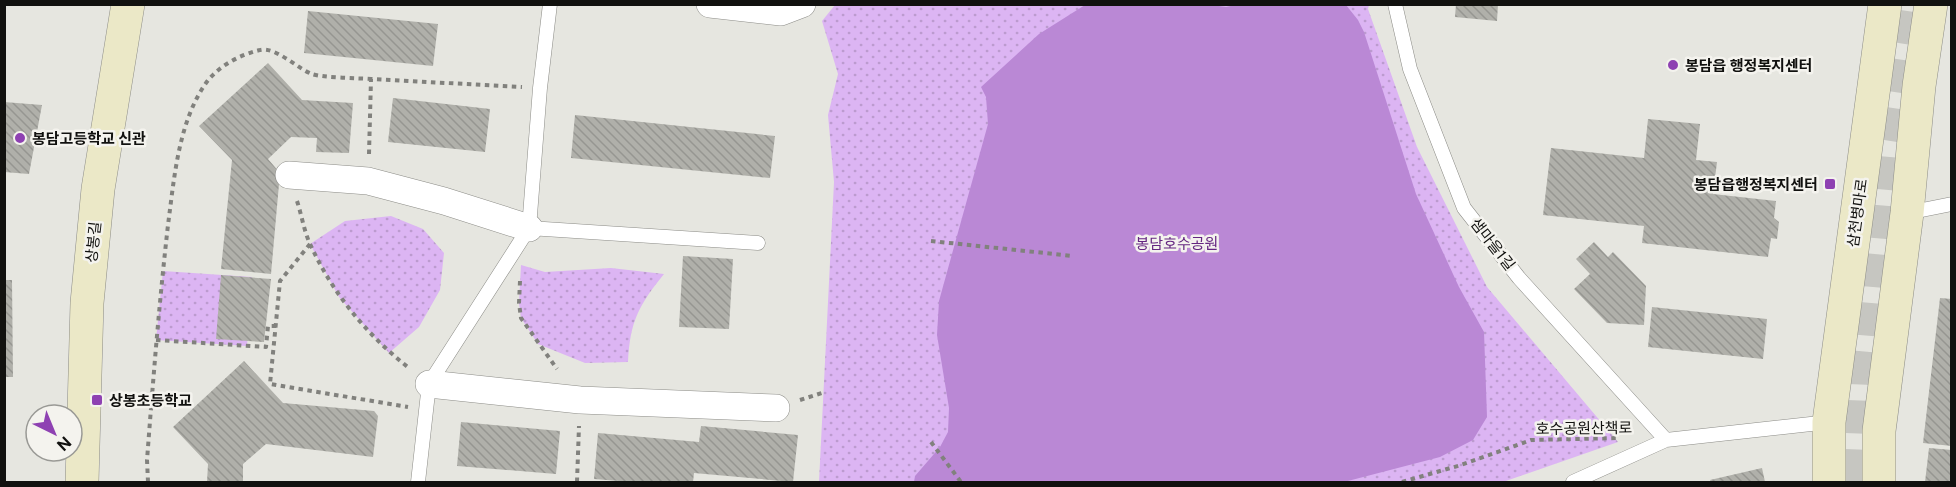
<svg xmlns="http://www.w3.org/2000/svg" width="1956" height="487" viewBox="0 0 1956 487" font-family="'Public Sans','Noto Sans KR',sans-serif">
	<defs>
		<pattern id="park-dots" width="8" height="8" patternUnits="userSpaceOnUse" patternTransform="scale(1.5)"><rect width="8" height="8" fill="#dcb5f3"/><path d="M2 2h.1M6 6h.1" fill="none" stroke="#bc9bcf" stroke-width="1.8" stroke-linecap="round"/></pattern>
		<pattern id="building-back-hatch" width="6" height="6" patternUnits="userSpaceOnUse" patternTransform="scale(1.5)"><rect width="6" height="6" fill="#b0b0aa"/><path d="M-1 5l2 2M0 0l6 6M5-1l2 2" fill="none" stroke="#969691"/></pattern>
	</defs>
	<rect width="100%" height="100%" fill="#e6e6e0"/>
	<path fill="url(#park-dots)" d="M 835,5 L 1369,5 L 1368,9 L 1417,147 L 1487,287 L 1618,442 L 1503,482 L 819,482 L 834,182 L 828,115 L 838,74 L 822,21 Z
		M 391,216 L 423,229 L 444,253 L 440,290 L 419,327 L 389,353 L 339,297 L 310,244 L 345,221 Z
		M 521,265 L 545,272 L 611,268 L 664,274 C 639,305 630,321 628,362 L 585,363 L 538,344 L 521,318 L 519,303 Z
		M 163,271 L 252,277 L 247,346 L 156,340 Z"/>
	<path fill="#ba88d5" d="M 1212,5 L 1226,7 L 1240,4 L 1346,5 L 1358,20 L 1364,32 L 1416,194 L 1459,287 L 1484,332 L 1487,417 L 1473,440 L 1440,457 L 1344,482 L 914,482 L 915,476 L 940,447 L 948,432 L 949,408 L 937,335 L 939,301 L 988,124 L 986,97 L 981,87 L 1039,34 L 1085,5 Z"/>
	<path fill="url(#building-back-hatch)" d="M 1456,4 L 1498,4 L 1497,21 L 1455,17 Z
		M 308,11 L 438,24 L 433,66 L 304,53 Z
		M 268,63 L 302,100 L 353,103 L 349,153 L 316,152 L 317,138 L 291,137 L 268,159 L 280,173 L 271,274 L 221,269 L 232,160 L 199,126 Z
		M 393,98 L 490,109 L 485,152 L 388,142 Z
		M 4,102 L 42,105 L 29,174 L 4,172 Z
		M 575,115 L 775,136 L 770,178 L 571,158 Z
		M 1648,119 L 1700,124 L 1696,160 L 1717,162 L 1713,194 L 1776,201 L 1774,218 L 1779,222 L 1777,239 L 1771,238 L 1768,257 L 1642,243 L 1644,226 L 1543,215 L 1551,148 L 1644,158 Z
		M 1594,242 L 1608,257 L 1613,252 L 1646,286 L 1644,325 L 1607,323 L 1574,289 L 1590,274 L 1576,259 Z
		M 683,256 L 733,259 L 729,329 L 679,327 Z
		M 221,275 L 271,279 L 264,342 L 216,339 Z
		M 4,280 L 12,280 L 13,377 L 4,377 Z
		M 1940,298 L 1952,299 L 1952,446 L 1923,443 Z
		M 1652,307 L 1767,319 L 1763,359 L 1648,347 Z
		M 244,361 L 283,403 L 374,411 L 378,416 L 373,457 L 266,444 L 243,464 L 243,482 L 207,482 L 208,464 L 173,427 Z
		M 461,422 L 560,431 L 556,474 L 457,466 Z
		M 701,426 L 798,435 L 793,482 L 694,473 L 693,482 L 631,482 L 594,479 L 598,433 L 699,442 Z
		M 1929,448 L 1952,450 L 1952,482 L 1925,482 Z
		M 1762,468 L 1765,482 L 1711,482 L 1710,480 Z"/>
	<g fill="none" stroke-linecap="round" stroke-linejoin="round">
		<path stroke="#c6c6c1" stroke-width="33" stroke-dasharray="33 16" stroke-linecap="butt" d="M 1869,385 L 1889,152 L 1911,4
			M 1847,482 L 1852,349"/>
		<g stroke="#8c8c87" stroke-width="15">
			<path id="lane" d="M 1395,4 L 1410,69 L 1464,208 L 1519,278 L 1666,440
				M 1907,213 L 1952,204
				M 529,228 L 758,243
				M 418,482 L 429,384 L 529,228 L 540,88 L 550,4
				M 1573,482 L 1666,440 L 1829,422"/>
		</g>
		<g stroke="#8c8c87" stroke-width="28">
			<path id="street" d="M 710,4 L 781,12 L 802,4
				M 289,175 L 368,181 L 444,201 L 529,228
				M 429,384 L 580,400 L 776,408"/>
		</g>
		<g stroke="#8c8c87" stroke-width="34">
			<path id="secondary" d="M 82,482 L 87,303 L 98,189 L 128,4
				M 1829,482 L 1829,422 L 1885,4
				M 1879,482 L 1879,431 L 1907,213 L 1919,86 L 1931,4"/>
		</g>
		<path stroke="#81817d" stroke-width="4" stroke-dasharray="4.5 4.5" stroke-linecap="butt" d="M 369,154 L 371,79 L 522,87
			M 297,201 C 302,216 304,232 311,246 C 333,294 368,336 409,368
			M 931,241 L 1073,256
			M 310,244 L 280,281 L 270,384 L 408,407
			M 520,281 L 519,303 L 521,318 L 557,369
			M 156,340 L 266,347 L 268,326 L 276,326
			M 800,400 L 825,392
			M 931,442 L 961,482
			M 148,482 L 147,460 C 153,382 159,304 168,225 C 174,180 178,125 204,86 C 216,67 239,55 260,50 C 275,46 298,69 312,74 C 324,78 357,78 371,79
			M 577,482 L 579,426
			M 1402,482 L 1461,465 L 1531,440 L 1619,438"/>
		<use href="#lane" stroke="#fff" stroke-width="14"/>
		<use href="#street" stroke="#fff" stroke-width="27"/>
		<use href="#secondary" stroke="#ebe8c7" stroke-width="33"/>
	</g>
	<g fill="#8e41b2" stroke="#f4f3ee" stroke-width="2">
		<circle cx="1673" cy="65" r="6"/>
		<circle cx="20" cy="138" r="6"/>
		<rect x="1824" y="178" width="12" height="12" rx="3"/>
		<rect x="91" y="394" width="12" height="12" rx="3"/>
	</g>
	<g text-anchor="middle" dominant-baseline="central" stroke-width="5" stroke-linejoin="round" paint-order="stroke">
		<g font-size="15" font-weight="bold" fill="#11110f" stroke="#f4f3ee" text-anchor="start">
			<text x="1685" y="65">봉담읍 행정복지센터</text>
			<text x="32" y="138">봉담고등학교 신관</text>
			<text x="1818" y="184" text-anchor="end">봉담읍행정복지센터</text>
			<text x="109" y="400">상봉초등학교</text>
		</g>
		<g font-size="15" fill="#11110f" stroke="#f4f3ee">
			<text transform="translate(1857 213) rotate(-82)">삼천병마로</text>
			<text transform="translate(93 242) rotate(-84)">상봉길</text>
			<text transform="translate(1493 244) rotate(52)">샘마을1길</text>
			<text transform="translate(1584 428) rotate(-1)">호수공원산책로</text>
		</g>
		<g font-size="15" fill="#642681" stroke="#f4f3ee">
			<text x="1177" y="243">봉담호수공원</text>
		</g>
	</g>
	<rect width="1956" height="487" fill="none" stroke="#11110f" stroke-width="12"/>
	<g transform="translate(54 433) rotate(137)"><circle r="28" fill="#f4f3ee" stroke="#999995" stroke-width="1.5"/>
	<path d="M0-4.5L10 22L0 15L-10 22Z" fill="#8e41b2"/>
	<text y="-9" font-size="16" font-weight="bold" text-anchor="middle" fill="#11110f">N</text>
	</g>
</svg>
